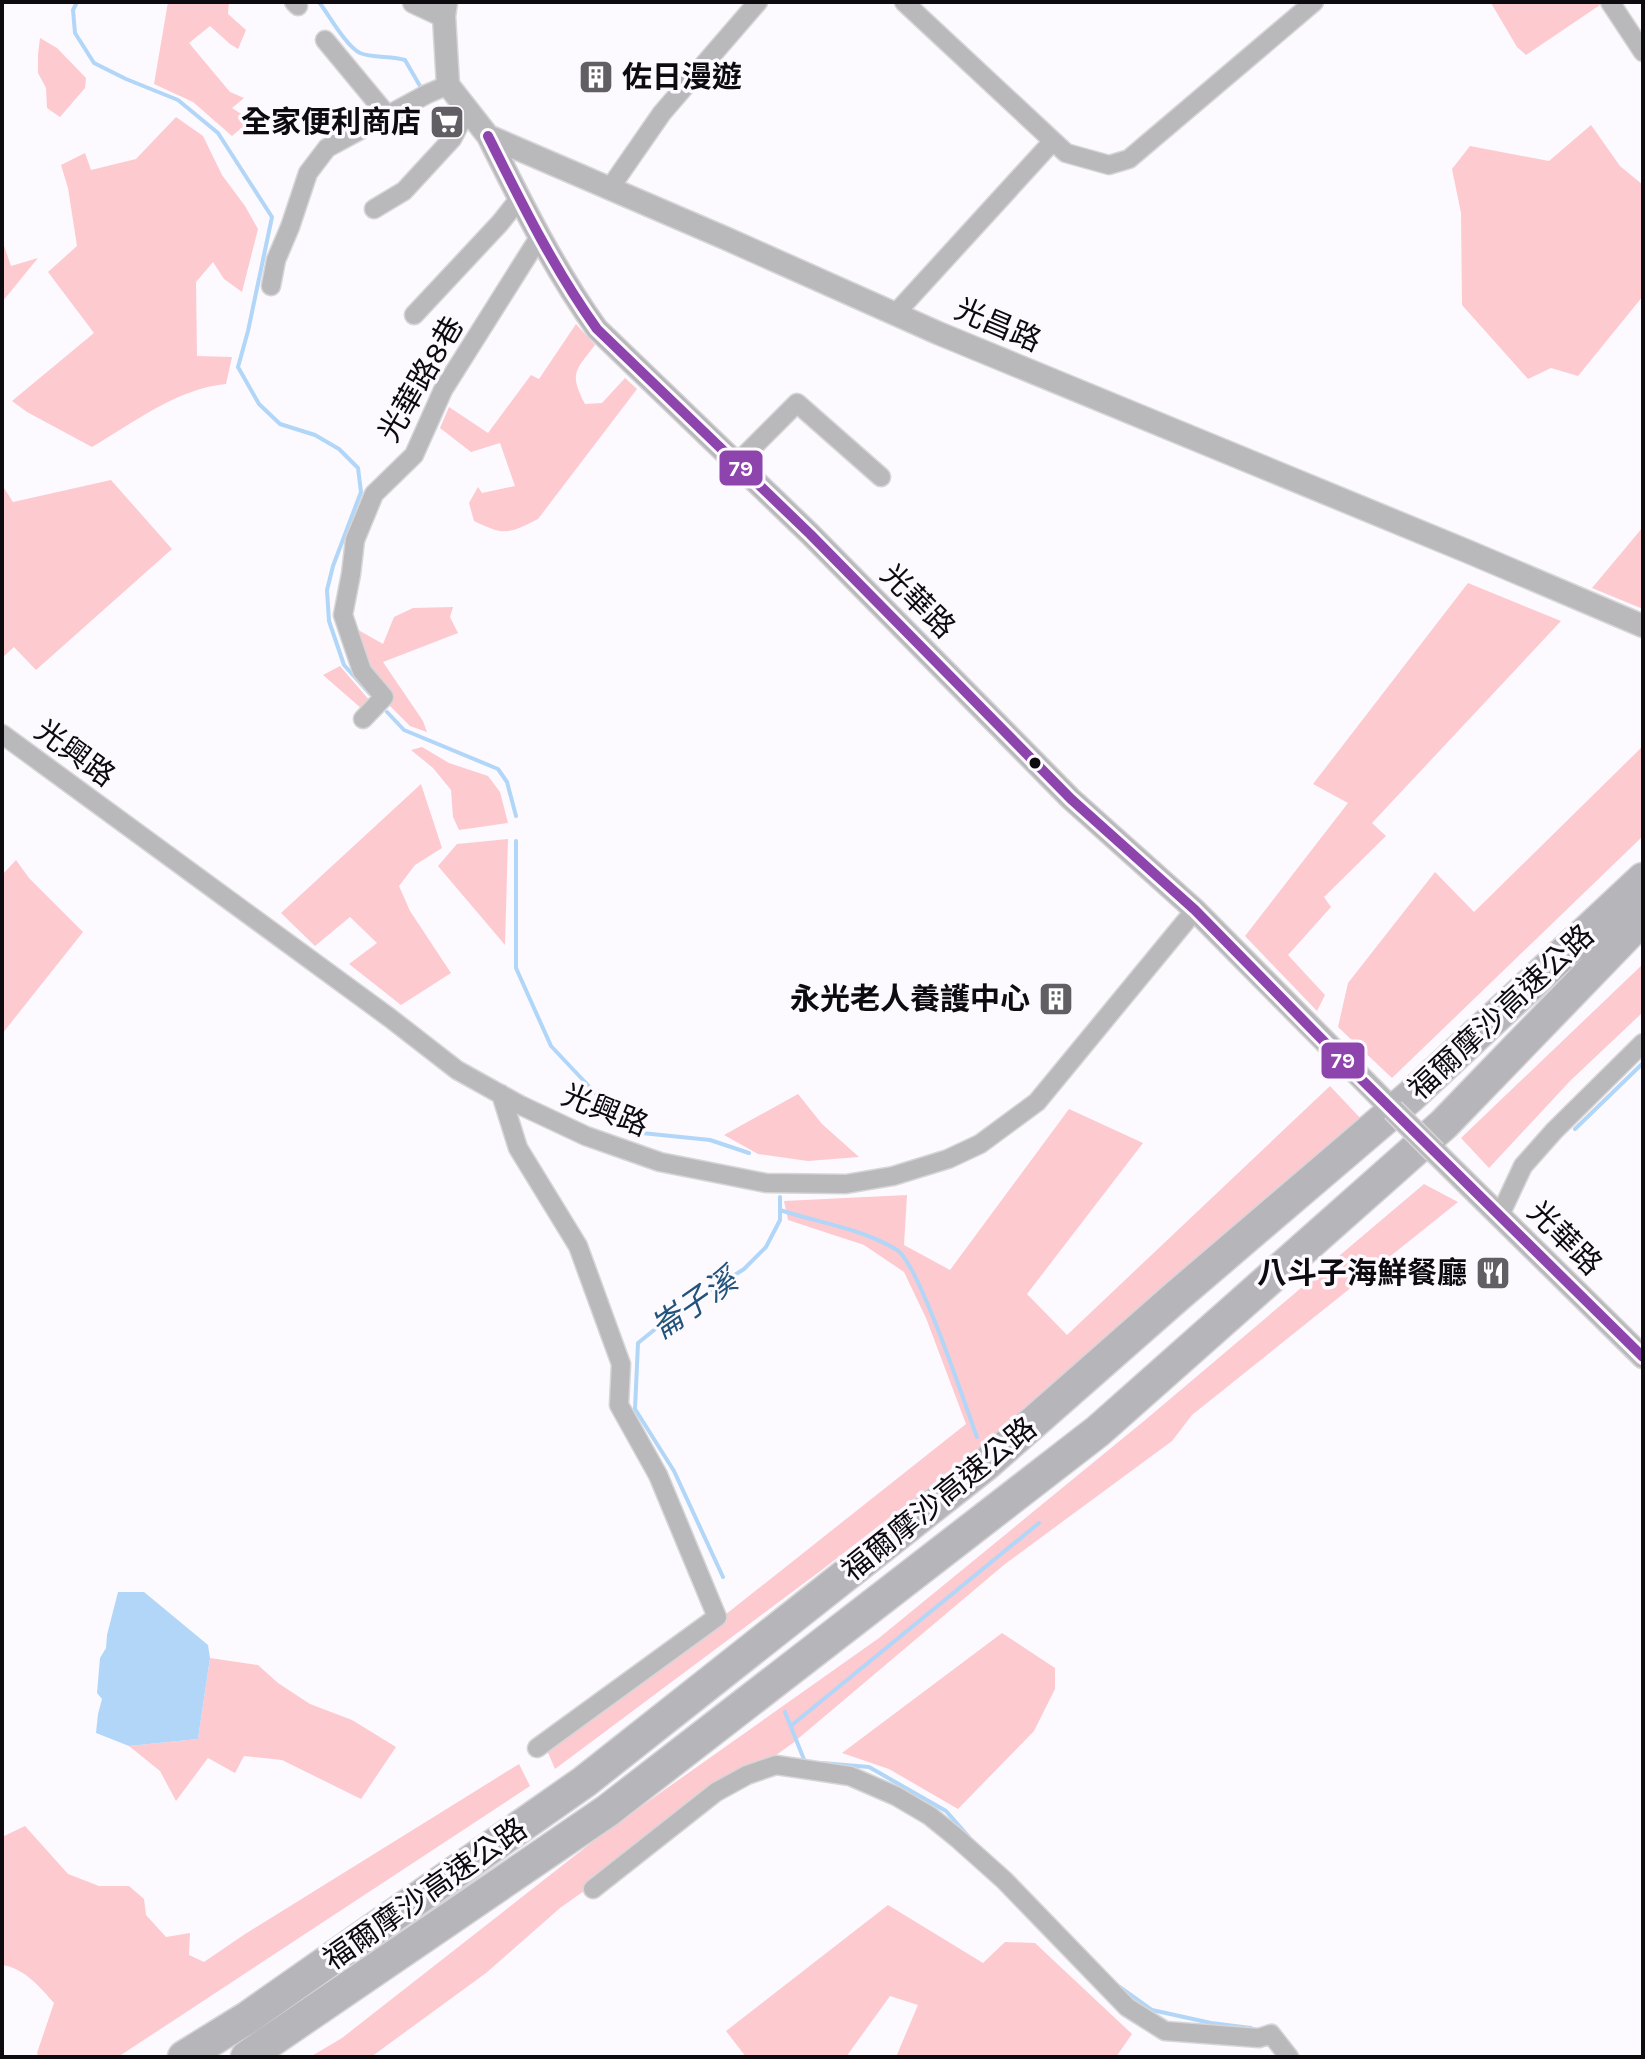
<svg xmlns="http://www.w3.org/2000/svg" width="1645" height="2059" viewBox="0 0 1645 2059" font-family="Karla,'Noto Sans TC',sans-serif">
	<rect width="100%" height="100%" fill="#fcfafe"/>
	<path fill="#fdcad0" d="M 168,2 L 229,2 L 228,14 L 246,30 L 238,49 L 230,44 L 210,26 L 189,43 L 230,92 L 244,98 L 232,108 L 251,120 L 232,136 L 193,102 L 154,84 Z
		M 1598,2 L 1600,5 L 1526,55 L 1517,47 L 1491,3 Z
		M 40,38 L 57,48 L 86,78 L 85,88 L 60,117 L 47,108 L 46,88 L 38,73 L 38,55 Z
		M 176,117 L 203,136 L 222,175 L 245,206 L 258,229 L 242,292 L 224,279 L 213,262 L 196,282 L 197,356 L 232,357 L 226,384 C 176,389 135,422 92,447 L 27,412 L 12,401 L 94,333 L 48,272 L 77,246 L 68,188 L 61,165 L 85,153 L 91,170 L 136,159 Z
		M 1591,125 L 1620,166 L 1643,185 L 1643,296 L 1578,376 L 1551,368 L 1528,379 L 1462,305 L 1461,213 L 1452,169 L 1470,146 L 1549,161 Z
		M 2,240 L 11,266 L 38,258 L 2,302 Z
		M 576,324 L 595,345 C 575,371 569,373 585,404 L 602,403 L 625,378 L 637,389 L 538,519 C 508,534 505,536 474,521 L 469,503 L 478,487 L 482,493 L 515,486 L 500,443 L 471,452 L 440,428 L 449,407 L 488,433 L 531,375 L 539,379 Z
		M 111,480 L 172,549 L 36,670 L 14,647 L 2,658 L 2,485 L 13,502 Z
		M 1643,527 L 1643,609 L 1592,588 Z
		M 1468,583 L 1561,621 L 1372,823 L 1386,836 L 1324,897 L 1331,907 L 1288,955 L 1325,995 L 1317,1011 L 1245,936 L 1348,803 L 1313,784 Z
		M 453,607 L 450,617 L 458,633 L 383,662 L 423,721 L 427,732 L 410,726 L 389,705 L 394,699 L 385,684 L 369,672 L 353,627 L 383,644 L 394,617 L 413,608 Z
		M 340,666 L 370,701 L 361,708 L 323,675 Z
		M 1643,746 L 1643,836 L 1392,1078 L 1338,1027 L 1348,983 L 1435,872 L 1474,912 Z
		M 422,747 L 449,763 L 488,776 L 500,792 L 508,823 L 459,830 L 453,817 L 451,790 L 433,768 L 411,750 Z
		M 421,784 L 442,848 L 415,865 L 399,886 L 410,911 L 451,973 L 401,1005 L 349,964 L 377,943 L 350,917 L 315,946 L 281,913 Z
		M 508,839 L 505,945 L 438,866 L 457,844 Z
		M 16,860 L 29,878 L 83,932 L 2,1034 L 2,875 Z
		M 1643,964 L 1643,1012 L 1570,1081 L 1489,1168 L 1461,1138 Z
		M 1330,1086 L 1364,1122 L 1051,1393 L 819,1572 L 555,1769 L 546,1748 L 730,1611 L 966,1424 L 926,1318 L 904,1272 L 864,1245 L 788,1220 L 784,1201 L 907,1195 L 904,1245 L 950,1270 L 1069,1109 L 1143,1143 L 1027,1294 L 1067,1335 Z
		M 798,1094 L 822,1124 L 859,1157 L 808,1161 L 758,1154 L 724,1135 Z
		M 1424,1184 L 1458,1202 L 1192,1415 L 1172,1441 L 1005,1564 L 793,1743 L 560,1908 L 486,1973 L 371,2057 L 310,2057 L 342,2038 L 605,1832 L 879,1638 L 1144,1421 Z
		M 1002,1633 L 1055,1668 L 1055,1689 L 1034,1731 L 958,1809 L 889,1769 L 842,1753 Z
		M 210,1658 L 258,1665 L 278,1683 L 310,1704 L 352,1720 L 396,1747 L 361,1799 L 282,1760 L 244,1756 L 235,1773 L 208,1758 L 176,1801 L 160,1771 L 129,1746 L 198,1739 Z
		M 519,1764 L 530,1786 L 118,2057 L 39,2057 L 37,2053 L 54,2003 C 40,1987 24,1968 2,1965 L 2,1837 L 25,1826 L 68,1874 L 99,1886 L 129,1886 L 144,1899 L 146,1915 L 166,1937 L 190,1933 L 189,1955 L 204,1962 L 245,1934 Z
		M 888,1905 L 983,1963 L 1005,1942 L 1035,1943 L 1132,2034 L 1116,2057 L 896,2057 L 918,2005 L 890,1996 L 846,2057 L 746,2057 L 726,2031 Z"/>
	<path fill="#b1d6f8" d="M 118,1592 L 144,1592 L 208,1645 L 210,1658 L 198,1739 L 129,1746 L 96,1733 L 98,1714 L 102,1699 L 97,1693 L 100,1658 L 106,1648 L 107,1635 Z"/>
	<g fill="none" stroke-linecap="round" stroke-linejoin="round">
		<path stroke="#b1d6f8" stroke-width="4" d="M 77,2 L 73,10 L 75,33 L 94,63 L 126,79 L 178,100 L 218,133 L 272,217 L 248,331 L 238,367 L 259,404 L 280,424 L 315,435 L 339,449 L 358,468 L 361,492 L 333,566 L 327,590 L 329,621 L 344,665 L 370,694
			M 319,2 C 329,15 346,46 360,53 C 371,58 392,56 405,60 L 420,86
			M 387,712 L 404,730 L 498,769 L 507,782 L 516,816
			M 516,841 L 516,968 L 551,1046 L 632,1132 L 710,1140 L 749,1153
			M 1575,1129 L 1643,1063
			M 780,1210 C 819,1223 861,1228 897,1250 C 919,1264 965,1405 977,1437
			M 723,1577 L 674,1471 L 635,1409 L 638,1343 L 675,1313 L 744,1269 L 766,1247 L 780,1220 L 780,1197
			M 785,1712 L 805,1762
			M 792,1725 L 1039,1523
			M 822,1763 L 869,1767 L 946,1811 L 969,1837
			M 1120,1987 L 1152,2010 L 1211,2023 L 1251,2028"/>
		<g stroke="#d6d5d7" stroke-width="21">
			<path id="minor" d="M 294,2 L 298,6
				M 904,2 L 1066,153 L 1109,165 L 1129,159 L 1314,2
				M 1610,2 L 1643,52
				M 325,40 L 388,116
				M 610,188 L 662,113 L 758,2
				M 374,209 L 404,191 L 452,139 L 467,110
				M 271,286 L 276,260 L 290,227 L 308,173 L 327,148 L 427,94 L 448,85
				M 895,314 L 1053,141
				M 414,315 L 500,223 L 519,199
				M 737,463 L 797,403 L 881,477
				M 363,719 L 384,697 L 362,671 L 343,615 L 351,574 L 355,540 L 374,494 L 414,455 L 443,390 L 540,236
				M 2,734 L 390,1018 L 457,1070 L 520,1105 L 586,1136 L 660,1162 L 766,1183 L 846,1184 L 893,1176 L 948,1159 L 980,1144 L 1037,1102 L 1195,910
				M 501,1094 L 518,1148 L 578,1246 L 621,1364 L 619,1405 L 658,1475 L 717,1617 L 537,1748
				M 1500,1215 L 1523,1166 L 1554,1131 L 1643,1043
				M 593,1889 L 716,1792 L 747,1775 L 776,1765 L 850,1776 L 896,1796 L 930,1816 L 957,1838 L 1004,1880 L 1127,2007 L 1165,2031 L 1259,2038 L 1271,2034 L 1289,2057"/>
		</g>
		<g stroke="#d6d5d7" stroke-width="25">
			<path id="tertiary" d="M 414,2 L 444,16
				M 446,2 L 444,16 L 448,85 L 488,136 L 725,238 L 938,333 L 1469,552 L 1643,626
				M 488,136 C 521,202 554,269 597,329 L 810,534 L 1071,799 L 1195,910 L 1393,1110
				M 1435,1152 L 1643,1357"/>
		</g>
		<g stroke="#d6d5d7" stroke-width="35">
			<path id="motorway" d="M 184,2057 L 247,2018 L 584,1782 L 985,1465 L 1177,1296 L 1411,1096 L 1643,879
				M 247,2057 L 607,1811 L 1098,1431 L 1444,1124 L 1643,918"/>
		</g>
		<use href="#minor" stroke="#b9b9bb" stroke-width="18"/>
		<use href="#tertiary" stroke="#b9b9bb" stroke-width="22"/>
		<use href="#motorway" stroke="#b6b6ba" stroke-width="32"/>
		<g stroke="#d6d5d7" stroke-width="25" stroke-linecap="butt">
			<path id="tertiary-bridge" d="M 1393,1110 L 1435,1152"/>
		</g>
		<use href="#tertiary-bridge" stroke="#b9b9bb" stroke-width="22"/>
		<g stroke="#fcf9ff" stroke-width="16">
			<path id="bus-1" d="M 488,136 C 521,202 554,269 597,329 L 810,534 L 1071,799 L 1195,910 L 1353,1071 L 1643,1357"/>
		</g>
		<use href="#bus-1" stroke="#8e44ad" stroke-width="10"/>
	</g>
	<defs>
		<g id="building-square" transform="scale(1.8)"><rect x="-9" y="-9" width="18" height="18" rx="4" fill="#615f63" stroke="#fcf9ff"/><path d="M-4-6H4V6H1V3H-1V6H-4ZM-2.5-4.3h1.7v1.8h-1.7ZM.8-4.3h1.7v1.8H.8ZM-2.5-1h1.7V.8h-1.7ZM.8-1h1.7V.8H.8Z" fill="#fff"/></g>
		<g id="supermarket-square" transform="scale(1.8)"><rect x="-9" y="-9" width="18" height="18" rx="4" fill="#615f63" stroke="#fcf9ff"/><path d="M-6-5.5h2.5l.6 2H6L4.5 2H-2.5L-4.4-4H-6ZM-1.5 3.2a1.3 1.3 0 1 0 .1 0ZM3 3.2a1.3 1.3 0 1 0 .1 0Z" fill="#fff"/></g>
		<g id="restaurant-square" transform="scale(1.8)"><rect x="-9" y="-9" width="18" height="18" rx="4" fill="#615f63" stroke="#fcf9ff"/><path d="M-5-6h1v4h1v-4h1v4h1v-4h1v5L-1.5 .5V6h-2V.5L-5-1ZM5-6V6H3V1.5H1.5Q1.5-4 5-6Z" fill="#fff"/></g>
	</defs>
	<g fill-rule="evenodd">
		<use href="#building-square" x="596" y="77"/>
		<use href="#supermarket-square" x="447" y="122"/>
		<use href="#building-square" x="1056" y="999"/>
		<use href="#restaurant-square" x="1493" y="1273"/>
	</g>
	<circle fill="#0d0b0f" stroke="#fcf9ff" stroke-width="3" cx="1035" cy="763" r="7"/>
	<g text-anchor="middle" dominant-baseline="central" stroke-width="7" stroke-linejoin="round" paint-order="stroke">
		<g font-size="30" font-weight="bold" fill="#0d0b0f" stroke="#fcf9ff" text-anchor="end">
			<text x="622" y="77" text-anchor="start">佐日漫遊</text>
			<text x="421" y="122">全家便利商店</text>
			<text x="1030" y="999">永光老人養護中心</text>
			<text x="1467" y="1273">八斗子海鮮餐廳</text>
		</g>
		<g font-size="30" fill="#0d0b0f" stroke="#fcf9ff">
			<text transform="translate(998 325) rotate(23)">光昌路</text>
			<text transform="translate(421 379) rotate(-60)">光華路8巷</text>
			<text transform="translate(918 601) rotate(45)">光華路</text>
			<text transform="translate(75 753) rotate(36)">光興路</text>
			<text transform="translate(1501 1012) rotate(-43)">福爾摩沙高速公路</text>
			<text transform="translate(605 1110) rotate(22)">光興路</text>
			<text transform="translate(1565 1238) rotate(45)">光華路</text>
			<text transform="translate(939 1499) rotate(-39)">福爾摩沙高速公路</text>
			<text transform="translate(425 1894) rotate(-35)">福爾摩沙高速公路</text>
		</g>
		<g font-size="32" font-style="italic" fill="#22537a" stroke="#fcf9ff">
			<text transform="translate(694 1304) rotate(-35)">崙子溪</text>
		</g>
	</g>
	<g stroke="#fcf9ff" stroke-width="3">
		<rect x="718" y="449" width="46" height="38" rx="8" fill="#8e44ad"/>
		<rect x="1320" y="1041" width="46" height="39" rx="8" fill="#8e44ad"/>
	</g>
	<g font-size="22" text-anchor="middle" font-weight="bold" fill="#fff">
		<text x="741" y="476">79</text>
		<text x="1343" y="1068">79</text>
	</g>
	<rect width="1645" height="2059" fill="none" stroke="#0d0b0f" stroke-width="8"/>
</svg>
